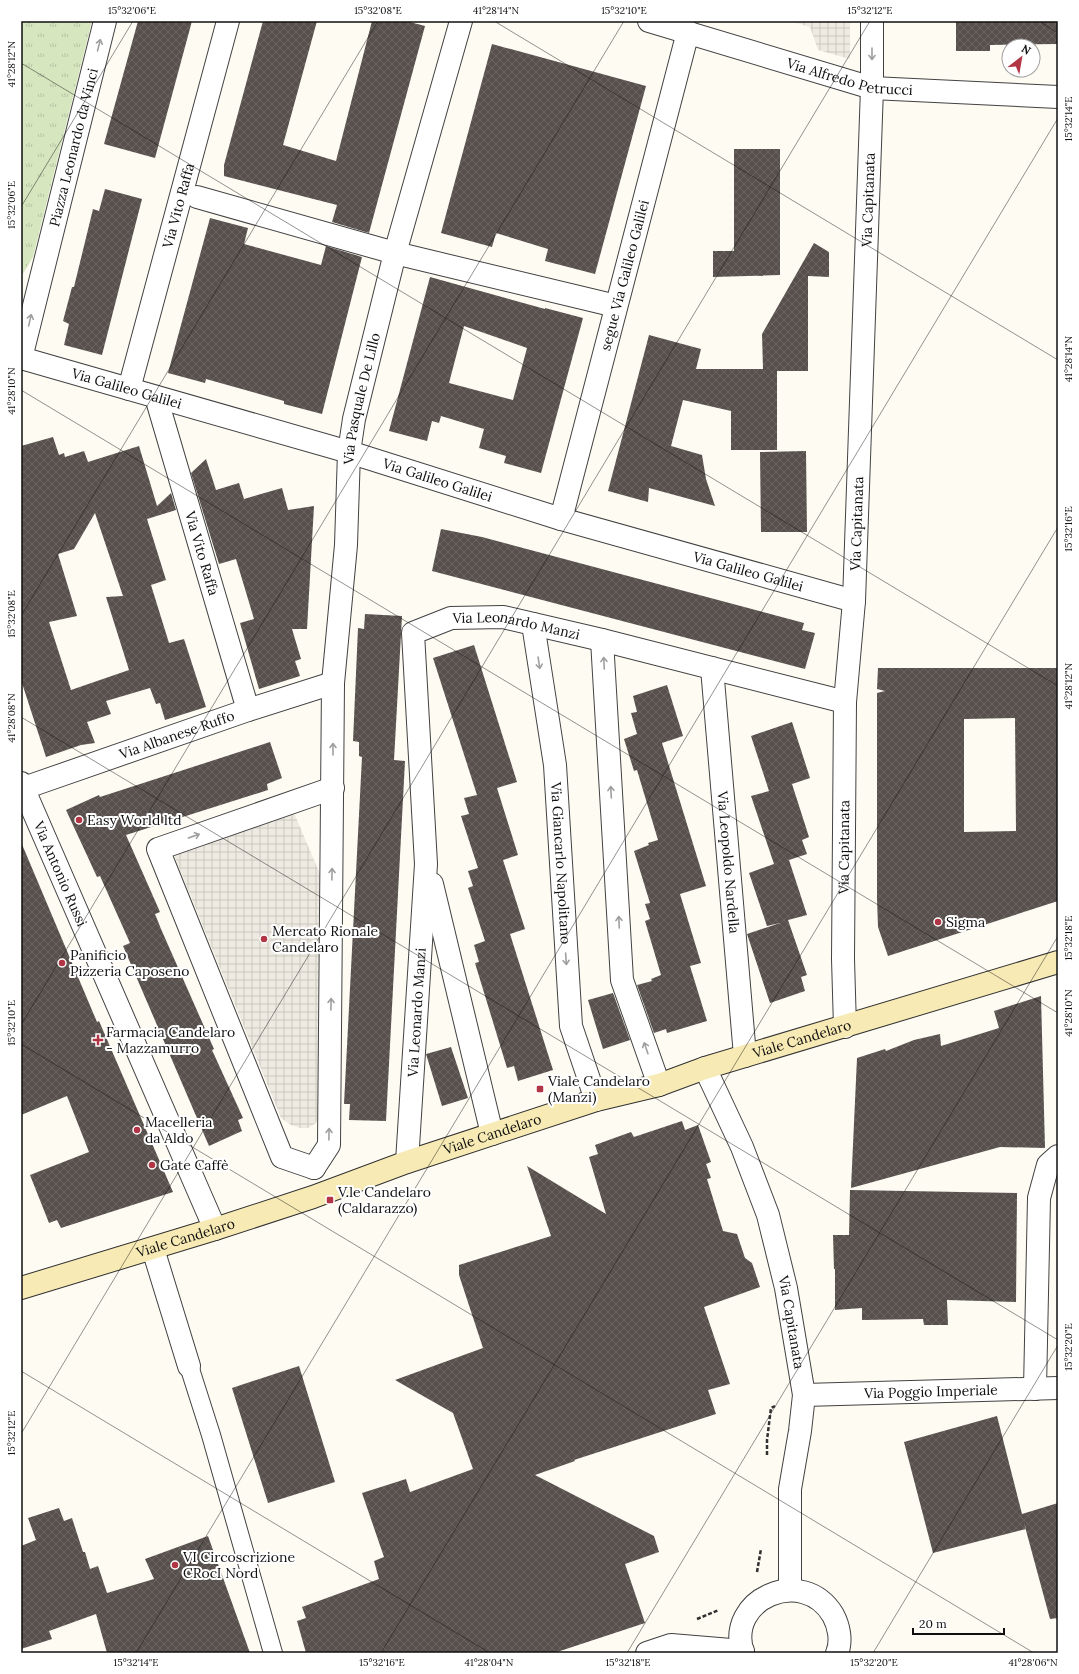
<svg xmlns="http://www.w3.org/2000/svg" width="1079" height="1674" viewBox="0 0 1079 1674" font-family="Lora,serif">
	<defs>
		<pattern id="grass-tufts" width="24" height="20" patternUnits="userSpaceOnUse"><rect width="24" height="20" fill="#d6e6bf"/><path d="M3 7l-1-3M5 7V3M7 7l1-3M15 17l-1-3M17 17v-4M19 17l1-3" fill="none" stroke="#b6c4a3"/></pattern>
		<pattern id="plaza-grid" width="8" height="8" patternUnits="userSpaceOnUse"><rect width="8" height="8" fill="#eeeae1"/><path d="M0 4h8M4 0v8" fill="none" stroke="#cbc8c0"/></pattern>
		<pattern id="building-cross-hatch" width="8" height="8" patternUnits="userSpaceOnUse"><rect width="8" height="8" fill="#57504d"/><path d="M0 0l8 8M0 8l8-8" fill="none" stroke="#6a6562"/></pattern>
	</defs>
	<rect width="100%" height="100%" fill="#fefbf3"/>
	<path fill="url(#grass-tufts)" d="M 21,21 L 92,21 L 33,257 L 21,277 Z"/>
	<path fill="url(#plaza-grid)" d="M 790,21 L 850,21 L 850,59 L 818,50 L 810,27 Z
		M 294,813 L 320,874 L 320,1113 L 316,1123 L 308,1128 L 300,1128 L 291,1125 L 281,1118 L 174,855 Z"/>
	<path fill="url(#building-cross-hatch)" fill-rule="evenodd" d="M 138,21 L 192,21 L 155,158 L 104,144 Z
		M 263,21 L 317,21 L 283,145 L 336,161 L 372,21 L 406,21 L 425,26 L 369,233 L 332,222 L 337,205 L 224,176 L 224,165 Z
		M 956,21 L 1058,21 L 1058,44 L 990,45 L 990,51 L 956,51 Z
		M 492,44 L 646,86 L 595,274 L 545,261 L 548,249 L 496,233 L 492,247 L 441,233 Z
		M 734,149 L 780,149 L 780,275 L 713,277 L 713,251 L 734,251 Z
		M 105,189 L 142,199 L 102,355 L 64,345 L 69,324 L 63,321 L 72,287 L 74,287 L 93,209 L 99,211 Z
		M 210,218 L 248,228 L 244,244 L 321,265 L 326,246 L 362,257 L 322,414 L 284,404 L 284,401 L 206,379 L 205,383 L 168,373 Z
		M 814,243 L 829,252 L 829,277 L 808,276 L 808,371 L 777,371 L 777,450 L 731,450 L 731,411 L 683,400 L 671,446 L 702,455 L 706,479 L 715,506 L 649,488 L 648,502 L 608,491 L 649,335 L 701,349 L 696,369 L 763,369 L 762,334 Z
		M 430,277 L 545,309 L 545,308 L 583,318 L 541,473 L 504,463 L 506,456 L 479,448 L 484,429 L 441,416 L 439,423 L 432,421 L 427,441 L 389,431 ZM 464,326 L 527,348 L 513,400 L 449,383 Z
		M 53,437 L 59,455 L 64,453 L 65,457 L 84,451 L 88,462 L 139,446 L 157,506 L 171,493 L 176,510 L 147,519 L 166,580 L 151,585 L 169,643 L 184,639 L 206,707 L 165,720 L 160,703 L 156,704 L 150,688 L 106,701 L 111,714 L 87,722 L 95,743 L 81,745 L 46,757 L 21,680 L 21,446 ZM 95,513 L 123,596 L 106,597 L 129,670 L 71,690 L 49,622 L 77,616 L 58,554 L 74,549 Z
		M 806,451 L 807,532 L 761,532 L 760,452 Z
		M 206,459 L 216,490 L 239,483 L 244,499 L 282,488 L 288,510 L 314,506 L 307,629 L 292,629 L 301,659 L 295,661 L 300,676 L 259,689 L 240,623 L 254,619 L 236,559 L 219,564 L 191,473 Z
		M 441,529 L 482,537 L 804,623 L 802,630 L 815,633 L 805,669 L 432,571 Z
		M 365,614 L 402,616 L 394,760 L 405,761 L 386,1121 L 349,1120 L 350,1104 L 344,1104 L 362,757 L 359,756 L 359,742 L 353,741 L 358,628 L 364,629 Z
		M 474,645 L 517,782 L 497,788 L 518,855 L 503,860 L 525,929 L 510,934 L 553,1070 L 518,1081 L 514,1066 L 507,1068 L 475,963 L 479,962 L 474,945 L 485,941 L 468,888 L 473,886 L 468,871 L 478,868 L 461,816 L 469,814 L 464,798 L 477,795 L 433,658 Z
		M 878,668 L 1058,668 L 1058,901 L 888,956 L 878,927 L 877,899 L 877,693 L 885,691 L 877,689 ZM 1015,718 L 1016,831 L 964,832 L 964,719 Z
		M 667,685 L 683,736 L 662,743 L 706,886 L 680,894 L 701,963 L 690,966 L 707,1021 L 667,1033 L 666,1029 L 654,1033 L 637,985 L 652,981 L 651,979 L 661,975 L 645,921 L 650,919 L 645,904 L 650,903 L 634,851 L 649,845 L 648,843 L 658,840 L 637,770 L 634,771 L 624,739 L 637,734 L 631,713 L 637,712 L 633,696 Z
		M 792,722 L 810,778 L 792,784 L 809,837 L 802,840 L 807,854 L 789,860 L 807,915 L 788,920 L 807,975 L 801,977 L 805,991 L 770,1003 L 747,934 L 780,923 L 767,926 L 749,873 L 774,864 L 751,796 L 769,791 L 751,736 Z
		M 270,742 L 282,778 L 267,784 L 268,790 L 126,835 L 160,912 L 155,914 L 161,929 L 214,1049 L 212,1050 L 243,1118 L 238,1120 L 242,1131 L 209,1146 L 123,946 L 130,943 L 100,876 L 97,877 L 66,810 L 99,795 L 100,797 Z
		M 21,842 L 97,1022 L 99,1021 L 173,1192 L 61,1228 L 57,1220 L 49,1223 L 30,1175 L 89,1152 L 67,1096 L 21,1115 Z
		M 613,993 L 630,1040 L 603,1049 L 588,1000 Z
		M 1041,996 L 1045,1148 L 1000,1147 L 851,1188 L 857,1058 L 885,1049 L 886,1051 L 914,1040 L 940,1034 L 941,1046 L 999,1028 L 994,1011 Z
		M 451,1047 L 468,1098 L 442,1106 L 426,1054 Z
		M 682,1121 L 685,1130 L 698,1125 L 711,1162 L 706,1164 L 711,1178 L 707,1179 L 723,1231 L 737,1234 L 745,1258 L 752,1263 L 760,1287 L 704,1307 L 730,1384 L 708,1390 L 716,1414 L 574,1460 L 575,1461 L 535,1475 L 654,1536 L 659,1552 L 625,1564 L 645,1623 L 554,1653 L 306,1653 L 297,1621 L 306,1618 L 302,1607 L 379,1579 L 374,1561 L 384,1557 L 362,1493 L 406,1479 L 410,1492 L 473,1469 L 453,1413 L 395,1380 L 483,1348 L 459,1275 L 459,1265 L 551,1236 L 527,1166 L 606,1214 L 589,1157 L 598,1154 L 595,1145 L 631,1132 L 634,1137 Z
		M 850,1190 L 1017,1193 L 1016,1302 L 947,1300 L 948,1325 L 924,1325 L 923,1319 L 862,1320 L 862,1308 L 835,1310 L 835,1269 L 834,1269 L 833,1235 L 849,1235 Z
		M 299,1366 L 335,1482 L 268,1503 L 232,1388 Z
		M 997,1416 L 1022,1514 L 1058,1503 L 1058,1618 L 1050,1619 L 1024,1523 L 1026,1529 L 933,1553 L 904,1442 Z
		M 59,1508 L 64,1521 L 72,1518 L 83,1552 L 85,1552 L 90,1569 L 98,1566 L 107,1593 L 154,1579 L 145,1559 L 208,1536 L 250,1653 L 107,1653 L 96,1614 L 49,1631 L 52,1639 L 21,1649 L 21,1546 L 36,1540 L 28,1518 Z"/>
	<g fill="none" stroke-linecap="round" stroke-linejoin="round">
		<g stroke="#424242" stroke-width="20">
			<path id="pedestrian" d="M 189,1366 L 211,1435 L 273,1653"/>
		</g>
		<g stroke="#424242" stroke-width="24">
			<g id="minor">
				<path id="s1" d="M 649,21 L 872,88 L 1058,97"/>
				<path d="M 197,197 L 395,253 L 616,306"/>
				<path id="s2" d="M 21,358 L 349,452 L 561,519 L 854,601"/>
				<path id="s3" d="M 21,358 L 105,21"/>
				<path id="s4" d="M 129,389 L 228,21"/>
				<path id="s5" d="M 156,397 L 248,710"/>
				<path id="s6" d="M 561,519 L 688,32"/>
				<path id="s7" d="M 533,624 L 555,765 L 571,1026 L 596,1100"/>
				<path d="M 602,640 L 622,980 L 659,1085"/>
				<path id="s8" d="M 712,668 L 745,1056"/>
				<path id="s9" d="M 21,783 L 215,1229"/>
				<path id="s10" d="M 21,789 L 248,710 L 333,683"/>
				<path d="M 432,884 L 492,1134"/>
				<path id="s11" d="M 845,1027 L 843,959 L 845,702 L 854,601 L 872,88 L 872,21"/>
				<path id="s12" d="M 705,1068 L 742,1147 L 768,1215 L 786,1288 L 804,1395 L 800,1431 L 790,1489 L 790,1590"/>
				<path id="s13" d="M 407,1162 L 426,864 L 413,633 L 451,618 L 503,617 L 602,640 L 845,702"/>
				<path id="s14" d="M 314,1168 L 329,1145 L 333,683 L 346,545 L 349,452 L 354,419 L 395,253 L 461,21"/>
				<path d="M 314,1168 L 282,1157 L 158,849 L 333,788"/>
				<path d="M 153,1249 L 189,1366"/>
				<path d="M 1035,1389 L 1039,1198 L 1048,1165 L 1058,1156"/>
				<path id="s15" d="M 804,1395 L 1058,1388"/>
				<path d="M 647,1653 L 671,1645 L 743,1651"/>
				<path d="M 743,1653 C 725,1599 803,1565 833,1615 C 839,1626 842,1641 837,1653"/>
			</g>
		</g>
		<g stroke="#313131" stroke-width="24">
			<g id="secondary">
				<path id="s16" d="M 21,1288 L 215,1229 L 313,1197 L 407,1162 L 596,1100 L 659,1085 L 705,1068 L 1058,962"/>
			</g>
		</g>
		<path stroke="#313131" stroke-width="2.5" stroke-dasharray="4 2" stroke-linecap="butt" d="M 767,1455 L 767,1440 L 771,1408 L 775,1406
			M 757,1572 L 761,1549
			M 697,1619 L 719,1610"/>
		<use href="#pedestrian" stroke="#fff" stroke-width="18"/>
		<use href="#minor" stroke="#fff" stroke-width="22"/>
		<use href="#secondary" stroke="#f7eab5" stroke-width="22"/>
	</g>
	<defs><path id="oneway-shaft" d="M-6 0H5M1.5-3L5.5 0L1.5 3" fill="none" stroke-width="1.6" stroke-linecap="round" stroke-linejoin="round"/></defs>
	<g stroke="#9f9f9f">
		<use href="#oneway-shaft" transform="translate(99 45) rotate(-76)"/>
		<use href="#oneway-shaft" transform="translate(872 54) rotate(90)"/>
		<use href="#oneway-shaft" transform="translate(30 320) rotate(-77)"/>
		<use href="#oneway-shaft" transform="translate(539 663) rotate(81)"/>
		<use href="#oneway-shaft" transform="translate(604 663) rotate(-93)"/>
		<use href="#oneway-shaft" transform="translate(333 749) rotate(-90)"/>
		<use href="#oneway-shaft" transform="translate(611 792) rotate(-93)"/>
		<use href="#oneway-shaft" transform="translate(194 836) rotate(-19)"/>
		<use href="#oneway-shaft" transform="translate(332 874) rotate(-89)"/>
		<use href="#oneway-shaft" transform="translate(619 922) rotate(-93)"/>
		<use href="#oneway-shaft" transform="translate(566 959) rotate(86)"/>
		<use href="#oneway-shaft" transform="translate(331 1004) rotate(-89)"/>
		<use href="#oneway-shaft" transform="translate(646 1048) rotate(-109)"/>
		<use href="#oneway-shaft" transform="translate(329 1134) rotate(-89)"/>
	</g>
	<path fill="none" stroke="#0f0f0f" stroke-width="1" stroke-opacity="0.45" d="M 494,21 L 1058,360M 1039,21 L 1058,33M 21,63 L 1058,686M 21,207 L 133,21M 21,390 L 1058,1013M 21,616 L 378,21M 21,717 L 1058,1340M 21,1025 L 624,21M 21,1044 L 1034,1653M 21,1371 L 490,1653M 21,1434 L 870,21M 136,1653 L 1058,118M 381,1653 L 1058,527M 627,1653 L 1058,936M 873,1653 L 1058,1345"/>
	<g fill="#b23546" stroke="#fff" stroke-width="1.5">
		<circle cx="79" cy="820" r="4"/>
		<circle cx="938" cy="922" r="4"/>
		<circle cx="264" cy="939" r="4"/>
		<circle cx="62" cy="963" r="4"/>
		<path d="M96 1034h4v4h4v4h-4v4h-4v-4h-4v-4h4z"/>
		<rect x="536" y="1085" width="8" height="8" rx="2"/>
		<circle cx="137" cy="1130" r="4"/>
		<circle cx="152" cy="1165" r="4"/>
		<rect x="326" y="1196" width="8" height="8" rx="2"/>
		<circle cx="175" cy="1565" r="4"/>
	</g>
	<g text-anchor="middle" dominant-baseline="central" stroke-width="4" stroke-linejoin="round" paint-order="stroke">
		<g font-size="14" fill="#0f0f0f" stroke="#fff">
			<text stroke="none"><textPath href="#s1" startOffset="209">Via Alfredo Petrucci</textPath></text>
			<text stroke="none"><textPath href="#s3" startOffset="217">Piazza Leonardo da Vinci</textPath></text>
			<text stroke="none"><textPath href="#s11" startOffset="828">Via Capitanata</textPath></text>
			<text stroke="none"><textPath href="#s4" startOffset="190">Via Vito Raffa</textPath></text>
			<text stroke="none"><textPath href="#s6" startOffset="252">segue Via Galileo Galilei</textPath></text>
			<text stroke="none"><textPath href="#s2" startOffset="110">Via Galileo Galilei</textPath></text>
			<text stroke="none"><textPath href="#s14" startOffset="776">Via Pasquale De Lillo</textPath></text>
			<text stroke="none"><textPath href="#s2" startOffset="434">Via Galileo Galilei</textPath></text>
			<text stroke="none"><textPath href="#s11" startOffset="504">Via Capitanata</textPath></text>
			<text stroke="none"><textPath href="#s5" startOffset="163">Via Vito Raffa</textPath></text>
			<text stroke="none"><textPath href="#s2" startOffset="758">Via Galileo Galilei</textPath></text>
			<text stroke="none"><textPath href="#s13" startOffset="637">Via Leonardo Manzi</textPath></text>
			<text stroke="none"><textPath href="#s10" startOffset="165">Via Albanese Ruffo</textPath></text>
			<text stroke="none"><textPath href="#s11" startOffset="180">Via Capitanata</textPath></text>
			<text stroke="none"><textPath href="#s8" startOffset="195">Via Leopoldo Nardella</textPath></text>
			<text stroke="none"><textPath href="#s7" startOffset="241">Via Giancarlo Napolitano</textPath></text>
			<text stroke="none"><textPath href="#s9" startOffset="99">Via Antonio Russi</textPath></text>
			<text stroke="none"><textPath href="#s13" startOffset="150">Via Leonardo Manzi</textPath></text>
			<text stroke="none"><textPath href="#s16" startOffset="820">Viale Candelaro</textPath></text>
			<text stroke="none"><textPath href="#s16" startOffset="496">Viale Candelaro</textPath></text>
			<text stroke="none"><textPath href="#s16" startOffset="172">Viale Candelaro</textPath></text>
			<text stroke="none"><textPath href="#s12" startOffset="270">Via Capitanata</textPath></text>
			<text stroke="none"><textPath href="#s15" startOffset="127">Via Poggio Imperiale</textPath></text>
		</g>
		<g font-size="14" fill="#0f0f0f" stroke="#fff" text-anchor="start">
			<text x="87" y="820">Easy World ltd</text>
			<text x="946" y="922">Sigma</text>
			<text x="272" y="931">Mercato Rionale<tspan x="272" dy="16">Candelaro</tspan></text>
			<text x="70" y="955">Panificio<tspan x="70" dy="16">Pizzeria Caposeno</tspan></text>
			<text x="106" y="1032">Farmacia Candelaro<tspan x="106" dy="16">- Mazzamurro</tspan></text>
			<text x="548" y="1081">Viale Candelaro<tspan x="548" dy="16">(Manzi)</tspan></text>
			<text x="145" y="1122">Macelleria<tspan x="145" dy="16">da Aldo</tspan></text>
			<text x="160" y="1165">Gate Caffè</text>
			<text x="338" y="1192">V.le Candelaro<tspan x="338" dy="16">(Caldarazzo)</tspan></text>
			<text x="183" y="1557">VI Circoscrizione<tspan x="183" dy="16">CRocI Nord</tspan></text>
		</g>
	</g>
	<rect width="1079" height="1674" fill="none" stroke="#ffffff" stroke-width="44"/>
	<g transform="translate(1021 58) rotate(31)"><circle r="19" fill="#ffffff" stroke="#9f9f9f"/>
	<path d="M0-3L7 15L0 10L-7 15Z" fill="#b23546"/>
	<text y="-6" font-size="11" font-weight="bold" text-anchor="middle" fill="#0f0f0f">N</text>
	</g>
	<path d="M913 1628v6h91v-6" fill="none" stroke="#0f0f0f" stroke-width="2"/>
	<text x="919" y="1628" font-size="12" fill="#0f0f0f" stroke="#ffffff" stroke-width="3" paint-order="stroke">20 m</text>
	<rect x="22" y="22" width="1035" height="1630" fill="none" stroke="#0f0f0f" stroke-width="1.5"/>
	<g font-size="10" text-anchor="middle" fill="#0f0f0f">
		<text x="132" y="14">15°32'06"E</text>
		<text x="378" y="14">15°32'08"E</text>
		<text x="496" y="14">41°28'14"N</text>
		<text x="624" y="14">15°32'10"E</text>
		<text x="870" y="14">15°32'12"E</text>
		<text transform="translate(11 64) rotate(-90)" y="4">41°28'12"N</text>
		<text transform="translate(1068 119) rotate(-90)" y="4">15°32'14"E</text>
		<text transform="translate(11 205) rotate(-90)" y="4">15°32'06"E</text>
		<text transform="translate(1068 359) rotate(-90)" y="4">41°28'14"N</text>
		<text transform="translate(11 391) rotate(-90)" y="4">41°28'10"N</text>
		<text transform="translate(1068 529) rotate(-90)" y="4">15°32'16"E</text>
		<text transform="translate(11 614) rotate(-90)" y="4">15°32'08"E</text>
		<text transform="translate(1068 686) rotate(-90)" y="4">41°28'12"N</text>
		<text transform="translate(11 718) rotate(-90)" y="4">41°28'08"N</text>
		<text transform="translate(1068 938) rotate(-90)" y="4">15°32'18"E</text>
		<text transform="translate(1068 1013) rotate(-90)" y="4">41°28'10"N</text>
		<text transform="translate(11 1023) rotate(-90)" y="4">15°32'10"E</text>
		<text transform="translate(1068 1347) rotate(-90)" y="4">15°32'20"E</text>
		<text transform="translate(11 1433) rotate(-90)" y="4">15°32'12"E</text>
		<text x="136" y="1666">15°32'14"E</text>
		<text x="382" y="1666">15°32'16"E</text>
		<text x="489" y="1666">41°28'04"N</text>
		<text x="628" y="1666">15°32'18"E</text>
		<text x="874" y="1666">15°32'20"E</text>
		<text x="1033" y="1666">41°28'06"N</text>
	</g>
</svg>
